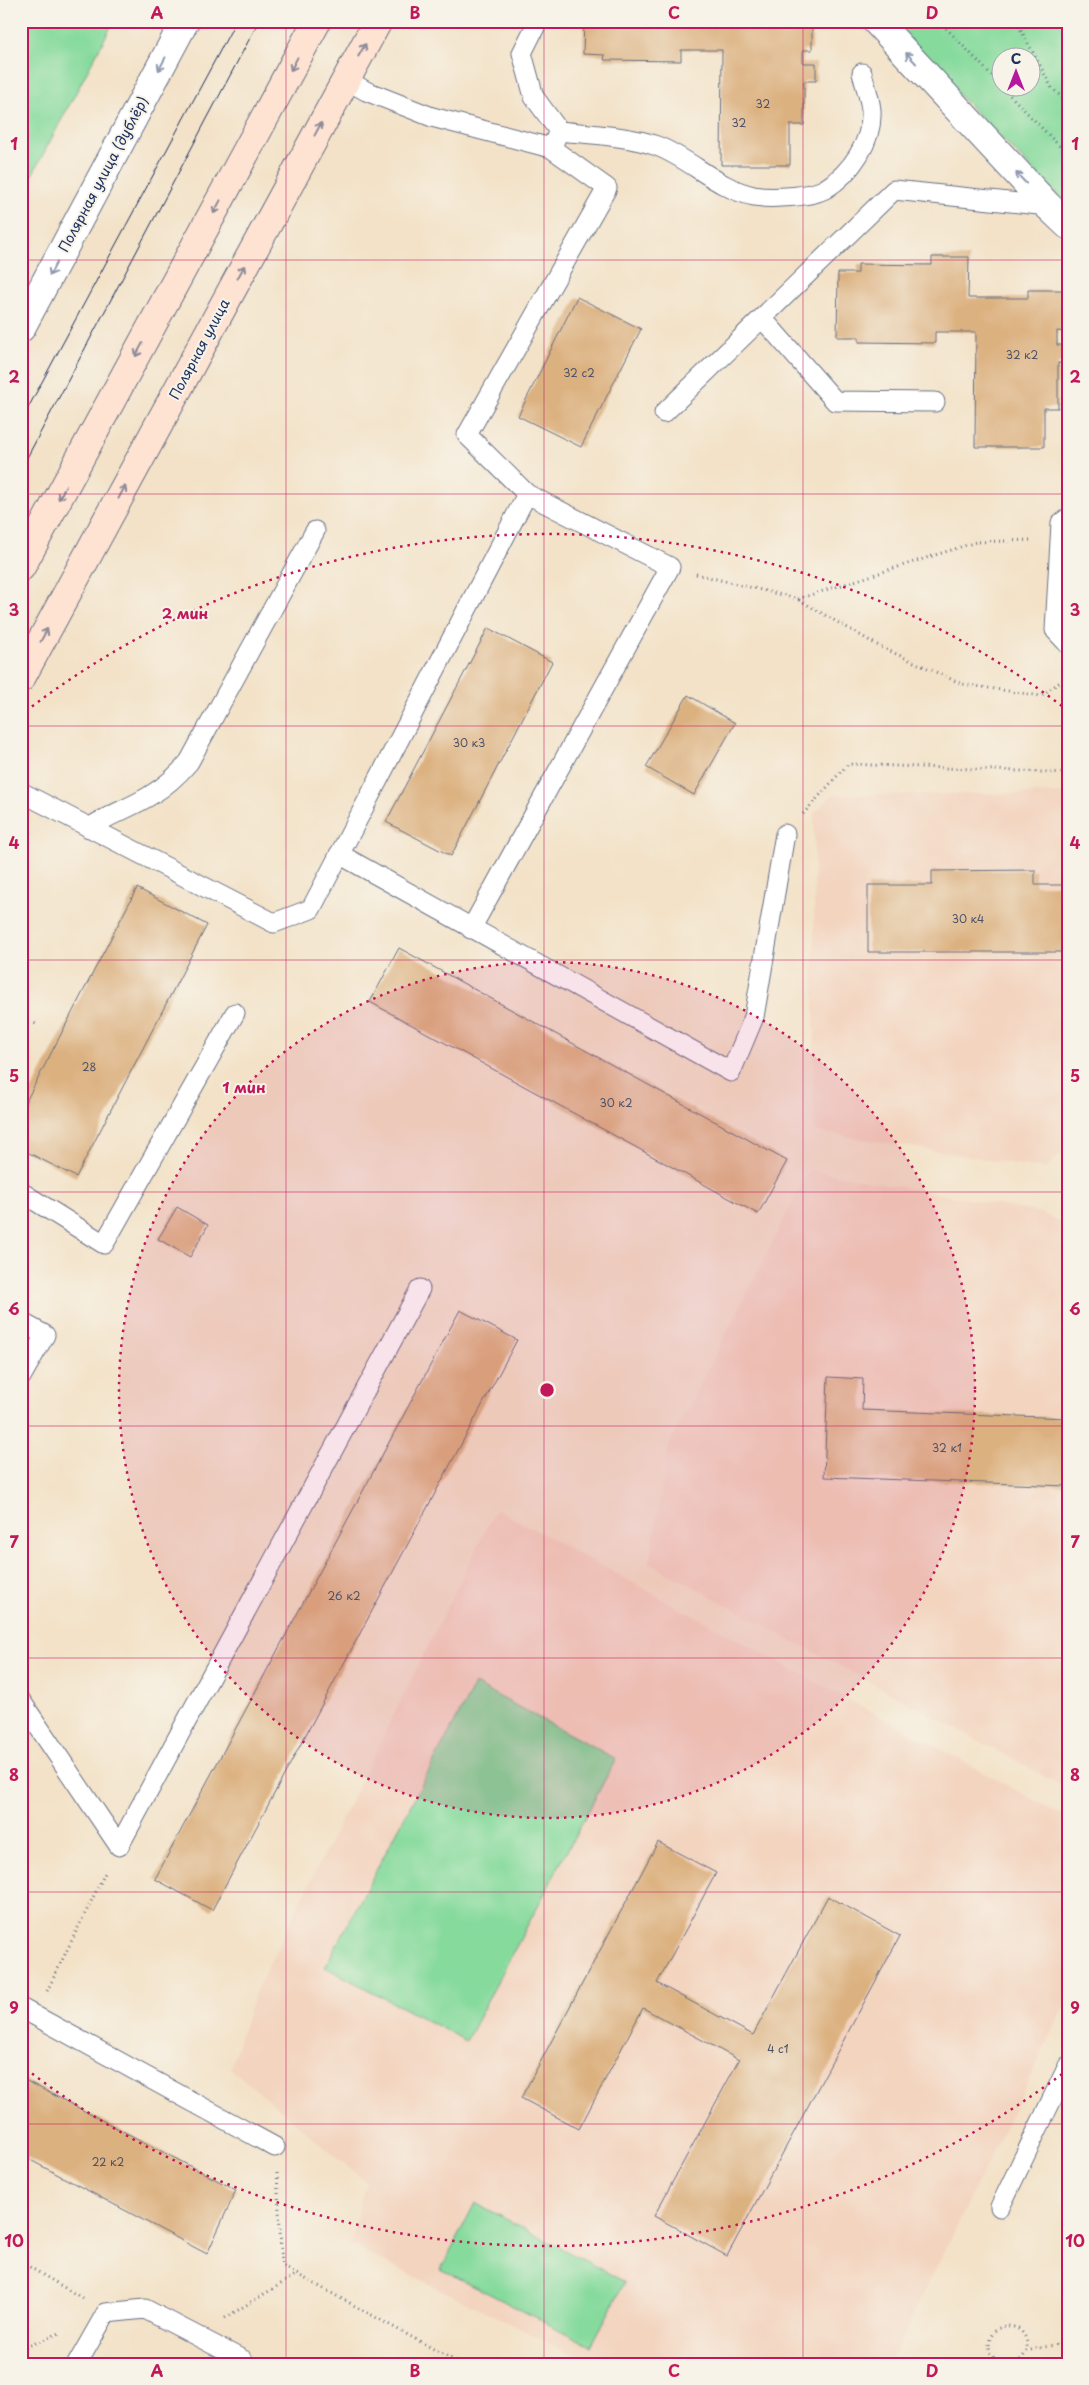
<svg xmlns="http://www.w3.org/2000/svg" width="1089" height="2385" viewBox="0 0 1089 2385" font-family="'Playpen Sans',sans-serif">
	<rect width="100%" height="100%" fill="#f7f3e8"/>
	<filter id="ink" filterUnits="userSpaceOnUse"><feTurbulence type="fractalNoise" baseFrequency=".02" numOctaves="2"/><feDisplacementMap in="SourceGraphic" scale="10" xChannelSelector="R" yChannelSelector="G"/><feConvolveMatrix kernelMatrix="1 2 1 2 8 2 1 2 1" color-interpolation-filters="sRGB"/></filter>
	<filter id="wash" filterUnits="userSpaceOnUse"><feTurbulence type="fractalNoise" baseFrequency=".0096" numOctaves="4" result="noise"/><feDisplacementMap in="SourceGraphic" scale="20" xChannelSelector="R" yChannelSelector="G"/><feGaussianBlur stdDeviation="1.12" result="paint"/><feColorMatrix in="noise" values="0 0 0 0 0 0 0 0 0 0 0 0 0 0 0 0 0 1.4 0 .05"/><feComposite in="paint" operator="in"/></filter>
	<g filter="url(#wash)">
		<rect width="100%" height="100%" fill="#f3e2c8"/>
		<path fill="#f3d4bf" d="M 1068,793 L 1068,1146 L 1046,1169 L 814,1131 L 814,813 L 833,795 Z
			M 809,1170 L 1041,1213 L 1068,1225 L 1068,1789 L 649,1563 L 669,1445 Z
			M 496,1509 L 1068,1818 L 1068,2000 L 889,2364 L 592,2364 L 350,2245 L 366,2182 L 230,2068 L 255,1993 Z"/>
		<path fill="#85da9c" stroke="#50847d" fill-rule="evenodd" d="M 34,21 L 114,21 L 21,196 L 21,46 Z
			M 886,21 L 1068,21 L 1068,206 ZM 1002,58 L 1032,58 L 1032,88 L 1002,88 Z
			M 475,1684 L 616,1759 L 466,2041 L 325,1967 Z
			M 475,2203 L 625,2282 L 591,2346 L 441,2269 Z"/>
		<g id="blocks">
			<path fill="#dcb180" d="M 584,21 L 812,21 L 812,50 L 803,50 L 803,63 L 816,63 L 816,81 L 804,81 L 804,125 L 790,125 L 790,165 L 721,165 L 722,50 L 681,50 L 681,61 L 604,60 L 605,55 L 583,54 Z
				M 932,257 L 969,257 L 968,298 L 1028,298 L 1028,290 L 1066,290 L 1066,332 L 1057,331 L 1057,345 L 1068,345 L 1068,363 L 1058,363 L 1058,408 L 1044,408 L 1044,447 L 975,447 L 976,332 L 935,332 L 935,343 L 859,342 L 859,337 L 837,337 L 838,273 L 858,273 L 858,264 L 932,265 Z
				M 577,297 L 641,329 L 581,447 L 518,416 Z
				M 488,628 L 552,662 L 451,856 L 386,822 Z
				M 688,695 L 735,723 L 694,795 L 646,767 Z
				M 1035,870 L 1035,885 L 1068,885 L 1068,952 L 868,952 L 868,885 L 932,885 L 932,871 Z
				M 137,888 L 207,925 L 76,1177 L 21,1149 L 21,1111 Z
				M 399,948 L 787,1161 L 758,1214 L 370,1002 Z
				M 177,1207 L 208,1225 L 190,1257 L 158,1239 Z
				M 460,1310 L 517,1340 L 212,1910 L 155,1879 Z
				M 828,1377 L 863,1379 L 862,1410 L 1068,1418 L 1068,1486 L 824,1477 Z
				M 658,1842 L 716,1873 L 657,1983 L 753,2035 L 828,1896 L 900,1936 L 727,2256 L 654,2216 L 739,2060 L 643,2008 L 579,2129 L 521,2098 Z
				M 21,2078 L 236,2190 L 207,2254 L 21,2155 Z"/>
		</g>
	</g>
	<g filter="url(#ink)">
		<use href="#blocks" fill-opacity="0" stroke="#676e83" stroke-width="1"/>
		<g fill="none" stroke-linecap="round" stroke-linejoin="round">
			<g stroke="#676e83" stroke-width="21">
				<path id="service" d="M 538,21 L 522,53 L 534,97 L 559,131 L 554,142
					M 559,131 C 588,134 630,136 657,146 C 691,159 718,189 754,196 C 770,199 811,197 825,189 C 851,173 873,141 871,110 C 870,98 865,85 862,73
					M 762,318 L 835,401 L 935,402
					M 664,413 L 894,190 L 1048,206
					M 1068,518 L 1061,523 L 1055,630 L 1068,644
					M 21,792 L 274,923 L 311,909 L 527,494 L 467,435 L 607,188 L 551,148 L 432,117 L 366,91 L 345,79
					M 89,828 C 109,814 131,808 151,795 C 166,786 178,775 189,762 L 315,531
					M 339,854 L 731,1072 L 754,1017 L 785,834
					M 471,929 L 670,567 L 527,494
					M 21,1192 L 104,1244 L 235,1013
					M 21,1322 L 45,1335 L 21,1377
					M 21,1701 L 119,1846 L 420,1289
					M 21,2008 L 275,2147
					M 1000,2207 L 1068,2066
					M 77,2364 L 106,2313 L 145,2309 L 243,2360 L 244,2364"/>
			</g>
			<g stroke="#676e83" stroke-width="30">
				<path id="minor" d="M 876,21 L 1048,206 L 1068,225
					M 21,328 L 185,21"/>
			</g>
			<g stroke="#676e83" stroke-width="30">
				<path id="secondary" d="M 21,567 L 317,21
					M 21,678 L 378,21"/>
			</g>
			<path stroke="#676e83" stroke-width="3" stroke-dasharray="1 4" stroke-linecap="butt" d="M 939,21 L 1002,86
				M 1016,21 L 1052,88 L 1068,104
				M 21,28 L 25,21
				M 1003,88 L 1068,155
				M 696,574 L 798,599 L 976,542 L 1032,540
				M 799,600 L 879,646 L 962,684 L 1041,696 L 1068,676
				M 803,814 L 848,764 L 1068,773
				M 21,1017 L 38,1025
				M 47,1991 L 106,1871
				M 277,2173 L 282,2266 L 461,2364
				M 21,2262 L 82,2298
				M 225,2318 L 297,2274
				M989 2345a19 19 0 1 1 38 0a19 19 0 1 1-38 0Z
				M 21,2349 L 62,2332
				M 1026,2351 L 1068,2342"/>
			<use href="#service" stroke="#fff" stroke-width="19"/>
			<use href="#minor" stroke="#fff" stroke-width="28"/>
			<use href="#secondary" stroke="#fee3d2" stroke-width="28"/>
			<path stroke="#1b2f5e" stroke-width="1" d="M 21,421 L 236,21
				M 21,469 L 259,21"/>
		</g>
		<defs><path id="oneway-shaft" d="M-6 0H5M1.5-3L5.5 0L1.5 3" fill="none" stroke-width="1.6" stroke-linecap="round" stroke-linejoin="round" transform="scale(1.25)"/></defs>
		<g stroke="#8c8998">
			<use href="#oneway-shaft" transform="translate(362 50) rotate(-60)"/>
			<use href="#oneway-shaft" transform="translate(294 64) rotate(118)"/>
			<use href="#oneway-shaft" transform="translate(318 129) rotate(-62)"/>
			<use href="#oneway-shaft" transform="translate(217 207) rotate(118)"/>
			<use href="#oneway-shaft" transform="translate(241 272) rotate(-62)"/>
			<use href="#oneway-shaft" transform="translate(139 350) rotate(118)"/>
			<use href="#oneway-shaft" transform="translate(122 492) rotate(-62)"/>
			<use href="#oneway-shaft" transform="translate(62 493) rotate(118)"/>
			<use href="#oneway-shaft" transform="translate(44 635) rotate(-62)"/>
		</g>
		<g stroke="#8d97ae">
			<use href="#oneway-shaft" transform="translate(911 58) rotate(-133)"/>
			<use href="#oneway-shaft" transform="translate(162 64) rotate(118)"/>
			<use href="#oneway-shaft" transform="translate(1021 178) rotate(-133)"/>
			<use href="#oneway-shaft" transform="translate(53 269) rotate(118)"/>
		</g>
	</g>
	<path fill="none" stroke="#c2185b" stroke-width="1" stroke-opacity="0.55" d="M 286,21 L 286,2364M 544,21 L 544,2364M 803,21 L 803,2364M 21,260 L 1068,260M 21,494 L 1068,494M 21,726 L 1068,726M 21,960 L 1068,960M 21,1192 L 1068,1192M 21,1426 L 1068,1426M 21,1658 L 1068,1658M 21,1892 L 1068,1892M 21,2124 L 1068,2124"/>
	<circle cx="547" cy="1390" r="428" fill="#c2185b" fill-opacity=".12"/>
	<g fill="none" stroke="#c2185b" stroke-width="2.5" stroke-dasharray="2.5 5">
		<circle cx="547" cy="1390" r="428"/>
		<path d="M1062 2074A856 856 0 0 1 26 2069M26 711A856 856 0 0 1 1062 706"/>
	</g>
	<g text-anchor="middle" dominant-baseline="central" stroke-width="4" stroke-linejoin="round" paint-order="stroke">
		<g font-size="11" fill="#4b5066">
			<text x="763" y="103">32</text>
			<text x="739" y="122">32</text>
			<text x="1022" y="354">32 к2</text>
			<text x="579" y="372">32 с2</text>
			<text x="469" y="742">30 к3</text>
			<text x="968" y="918">30 к4</text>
			<text x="89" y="1066">28</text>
			<text x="616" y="1102">30 к2</text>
			<text x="947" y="1447">32 к1</text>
			<text x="344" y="1595">26 к2</text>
			<text x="778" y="2048">4 с1</text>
			<text x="108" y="2161">22 к2</text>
		</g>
		<g font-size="14" fill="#1b2f5e" stroke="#f7f3e8">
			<text transform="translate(103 174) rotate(-62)">Полярная улица (дублёр)</text>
			<text transform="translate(199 349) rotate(-62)">Полярная улица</text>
		</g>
	</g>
	<circle cx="547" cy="1390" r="8" fill="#c2185b" stroke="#f7f3e8" stroke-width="2.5"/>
	<g font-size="15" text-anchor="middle" font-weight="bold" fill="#c2185b" stroke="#f7f3e8" stroke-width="4" stroke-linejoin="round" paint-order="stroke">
		<text x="185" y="619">2 мин</text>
		<text x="244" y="1093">1 мин</text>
	</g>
	<rect width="1089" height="2385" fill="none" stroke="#f7f3e8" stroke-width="55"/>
	<g transform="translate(1016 72)"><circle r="24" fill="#f7f3e8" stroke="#9fa5b1"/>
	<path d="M0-4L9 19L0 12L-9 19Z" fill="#b5179e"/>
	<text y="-8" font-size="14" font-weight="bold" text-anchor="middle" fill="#1b2f5e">С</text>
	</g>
	<rect x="28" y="28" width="1034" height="2330" fill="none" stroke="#c2185b" stroke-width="2"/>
	<g font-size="16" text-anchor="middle" font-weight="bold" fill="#c2185b">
		<text x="157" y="19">A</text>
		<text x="415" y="19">B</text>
		<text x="674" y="19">C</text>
		<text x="932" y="19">D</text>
		<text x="14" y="150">1</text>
		<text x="1075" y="150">1</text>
		<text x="14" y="383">2</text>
		<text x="1075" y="383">2</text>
		<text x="14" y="616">3</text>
		<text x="1075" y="616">3</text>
		<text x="14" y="849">4</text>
		<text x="1075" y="849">4</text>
		<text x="14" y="1082">5</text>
		<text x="1075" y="1082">5</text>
		<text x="14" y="1315">6</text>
		<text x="1075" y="1315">6</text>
		<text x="14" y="1548">7</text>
		<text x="1075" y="1548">7</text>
		<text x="14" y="1781">8</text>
		<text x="1075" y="1781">8</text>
		<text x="14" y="2014">9</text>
		<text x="1075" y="2014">9</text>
		<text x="14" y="2247">10</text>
		<text x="1075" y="2247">10</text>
		<text x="157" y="2377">A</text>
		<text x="415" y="2377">B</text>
		<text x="674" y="2377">C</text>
		<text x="932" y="2377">D</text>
	</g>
</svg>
